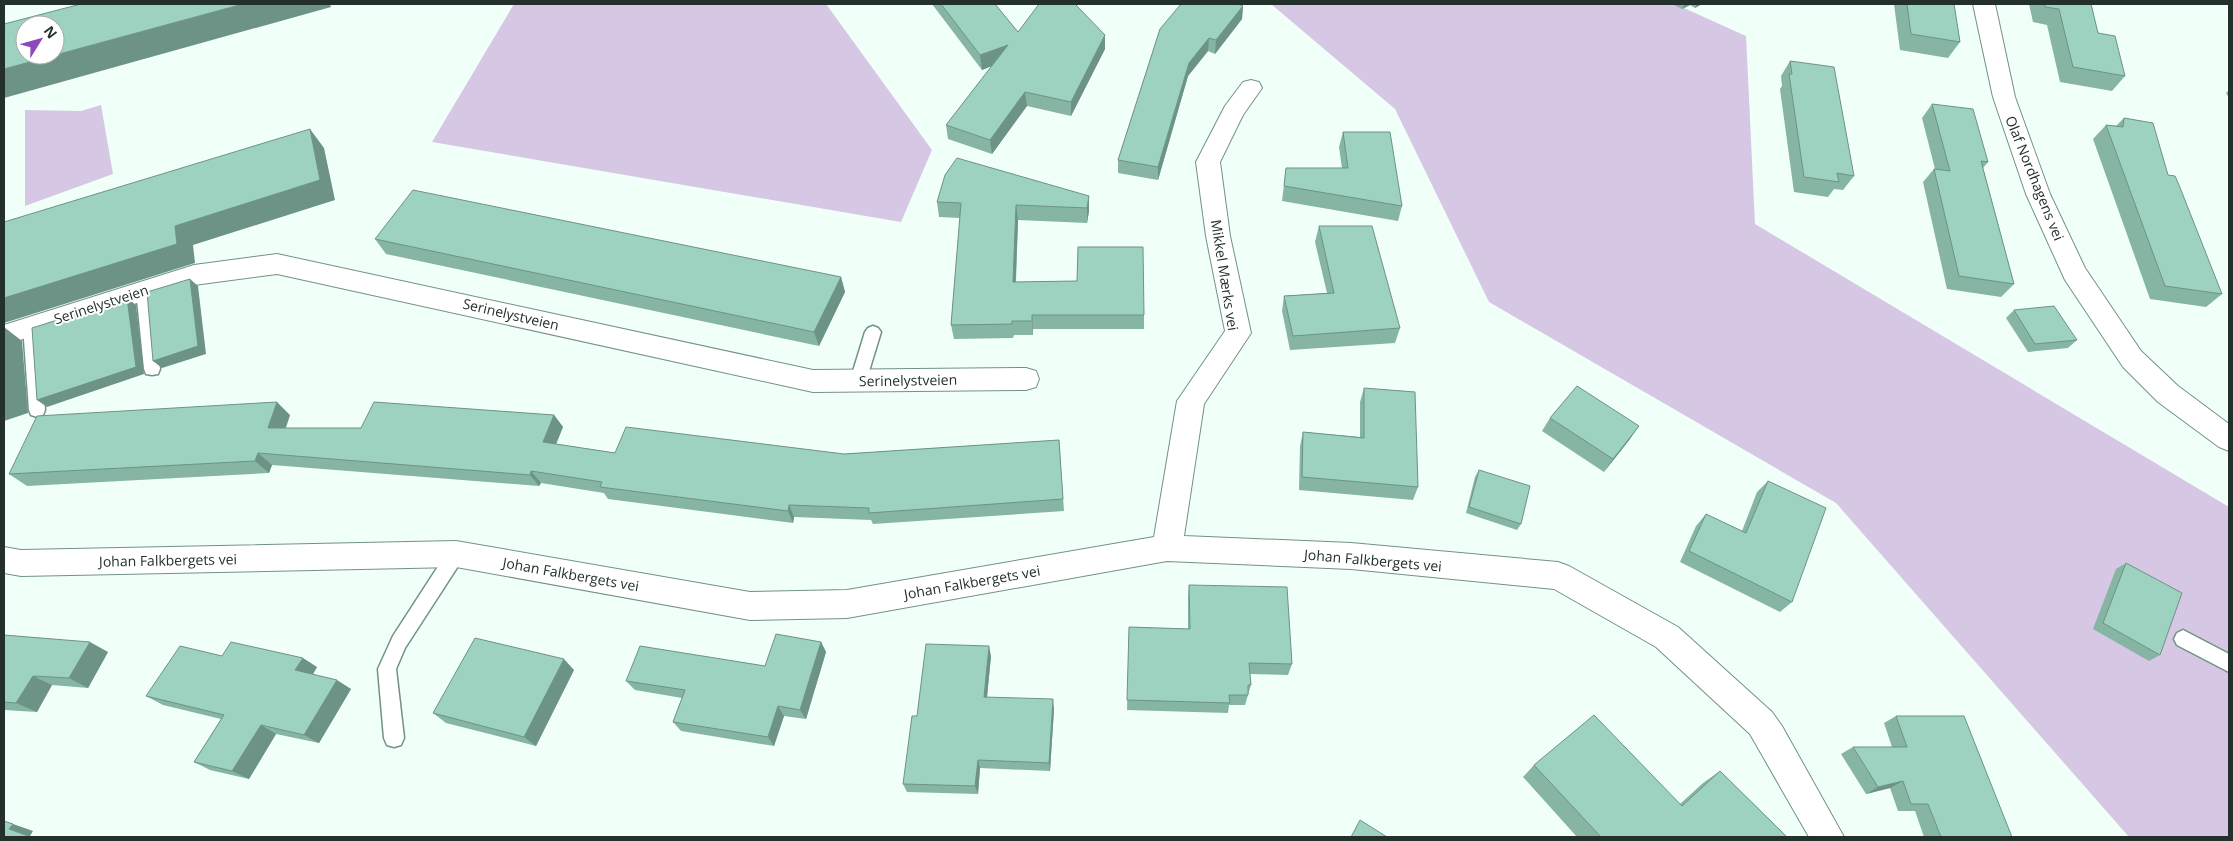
<svg xmlns="http://www.w3.org/2000/svg" width="2233" height="841" viewBox="0 0 2233 841" font-family="'Open Sans',sans-serif">
	<rect width="100%" height="100%" fill="#f1fff9"/>
	<path fill="#d6c7e4" d="M 514,4 L 826,4 L 932,150 L 901,222 L 432,142 Z
		M 1271,4 L 1675,4 L 1746,36 L 1755,224 L 2229,507 L 2229,837 L 2129,837 L 1836,503 L 1489,302 L 1395,109 Z
		M 101,105 L 113,174 L 25,206 L 25,110 L 81,111 Z"/>
	<g fill="none" stroke-linecap="round" stroke-linejoin="round">
		<g stroke="#729286" stroke-width="3">
			<path id="service" d="M 144,284 L 149,286 L 152,290 L 160,369 L 158,374 L 152,375 L 146,374 L 144,369 L 136,290 L 139,286 Z
				M 31,320 L 36,322 L 39,326 L 45,410 L 43,415 L 37,417 L 31,415 L 29,410 L 23,326 L 26,322 Z
				M 873,326 L 878,328 L 881,332 L 866,381 L 864,386 L 858,388 L 852,386 L 850,381 L 865,332 L 868,328 Z
				M 456,546 L 462,548 L 465,554 L 462,560 L 405,648 L 396,669 L 404,738 L 401,745 L 394,747 L 387,745 L 384,738 L 378,669 L 393,636 L 450,548 Z
				M 2183,630 L 2229,654 L 2229,672 L 2177,645 L 2174,639 L 2177,633 Z"/>
		</g>
		<g stroke="#729286" stroke-width="2">
			<path id="minor" d="M 1973,4 L 1995,4 L 2015,97 L 2050,194 L 2085,268 L 2141,351 L 2178,386 L 2229,424 L 2229,451 L 2219,447 L 2158,402 L 2123,367 L 2065,280 L 2026,194 L 1993,97 Z
				M 1251,80 L 1259,82 L 1262,88 L 1243,115 L 1220,162 L 1230,236 L 1251,333 L 1204,404 L 1184,536 L 1351,543 L 1558,562 L 1569,566 L 1678,627 L 1772,712 L 1782,726 L 1844,837 L 1809,837 L 1750,734 L 1656,647 L 1554,589 L 1351,569 L 1167,561 L 847,618 L 750,620 L 456,567 L 21,576 L 4,573 L 4,547 L 21,550 L 456,541 L 750,592 L 847,590 L 1154,537 L 1177,401 L 1225,331 L 1206,236 L 1196,162 L 1225,106 L 1243,82 Z
				M 277,254 L 813,370 L 1026,368 L 1036,371 L 1039,379 L 1036,387 L 1026,390 L 813,392 L 277,274 L 194,285 L 4,345 L 4,325 L 194,265 Z"/>
		</g>
		<use href="#service" fill="#fff" fill-rule="evenodd"/>
		<use href="#minor" fill="#fff" fill-rule="evenodd"/>
	</g>
	<path fill="#86b5a4" d="M 932,4 L 995,4 L 1018,32 L 1105,35 L 1105,49 L 1071,116 L 1027,106 L 992,154 L 948,139 L 946,125 L 992,66 L 982,70 Z
		M 1672,4 L 1702,4 L 1695,8 L 1690,5 L 1682,9 Z
		M 1894,4 L 1954,4 L 1960,42 L 1948,58 L 1900,50 Z
		M 2029,4 L 2091,4 L 2098,33 L 2125,76 L 2112,91 L 2060,82 L 2047,25 L 2033,22 Z
		M 1243,6 L 1242,19 L 1215,54 L 1208,51 L 1188,76 L 1158,180 L 1118,173 L 1118,160 L 1160,29 Z
		M 1790,61 L 1854,176 L 1843,190 L 1834,189 L 1828,197 L 1794,192 L 1780,89 L 1782,86 L 1781,76 Z
		M 2229,90 L 2229,98 L 2226,93 Z
		M 1932,104 L 1988,162 L 1983,168 L 2014,284 L 2001,297 L 1947,289 L 1923,182 L 1934,169 L 1935,169 L 1922,118 Z
		M 2124,118 L 2168,175 L 2222,294 L 2206,307 L 2150,299 L 2093,139 L 2106,125 L 2116,126 Z
		M 1343,132 L 1402,206 L 1398,221 L 1282,201 L 1286,168 L 1342,168 L 1339,147 Z
		M 1089,196 L 1089,211 L 1087,223 L 1018,220 L 1016,282 L 1077,281 L 1144,315 L 1144,329 L 1033,329 L 1033,335 L 1014,335 L 1013,338 L 954,339 L 951,325 L 960,218 L 939,217 L 937,202 Z
		M 1319,226 L 1400,328 L 1395,343 L 1290,350 L 1282,311 L 1284,296 L 1327,293 L 1315,242 Z
		M 375,239 L 841,277 L 845,292 L 819,346 L 386,254 Z
		M 2014,310 L 2077,340 L 2068,348 L 2028,352 L 2006,318 Z
		M 1364,388 L 1418,487 L 1413,500 L 1299,490 L 1300,446 L 1303,432 L 1360,437 L 1360,402 Z
		M 290,415 L 286,428 L 361,428 L 554,415 L 563,427 L 556,444 L 615,453 L 844,454 L 1059,440 L 1064,511 L 873,524 L 871,520 L 794,517 L 793,523 L 608,499 L 604,493 L 541,483 L 539,486 L 272,465 L 269,473 L 27,486 L 9,474 Z
		M 1550,418 L 1630,439 L 1604,472 L 1542,431 Z
		M 1479,470 L 1521,524 L 1517,530 L 1466,513 L 1475,477 Z
		M 1768,481 L 1792,602 L 1780,612 L 1680,562 L 1696,526 L 1706,514 L 1742,531 L 1757,492 Z
		M 2126,563 L 2160,655 L 2149,661 L 2093,629 L 2116,569 Z
		M 1189,585 L 1292,664 L 1288,675 L 1250,674 L 1251,685 L 1245,705 L 1229,705 L 1228,713 L 1127,710 L 1129,627 L 1188,629 L 1188,596 Z
		M 4,635 L 108,652 L 88,688 L 52,685 L 37,712 L 4,710 Z
		M 821,642 L 826,652 L 806,719 L 784,716 L 774,746 L 681,731 L 673,722 L 682,698 L 635,690 L 626,681 L 765,666 Z
		M 222,656 L 317,667 L 313,674 L 351,689 L 319,743 L 276,734 L 249,779 L 210,770 L 194,762 L 221,719 L 163,705 L 146,696 Z
		M 991,656 L 987,697 L 1054,709 L 1050,771 L 980,768 L 978,794 L 907,792 L 903,784 L 917,716 Z
		M 574,670 L 536,746 L 446,723 L 433,713 Z
		M 1896,716 L 2012,837 L 1924,837 L 1915,811 L 1898,811 L 1890,788 L 1866,794 L 1841,754 L 1853,747 L 1892,747 L 1884,723 Z
		M 1534,765 L 1680,804 L 1703,783 L 1720,771 L 1787,837 L 1577,837 L 1523,777 Z"/>
	<path fill="#6d9386" d="M 243,4 L 330,4 L 331,7 L 4,98 L 4,69 Z
		M 1685,4 L 1691,4 L 1690,5 L 1682,9 Z
		M 1697,4 L 1702,4 L 1695,8 Z
		M 1243,6 L 1242,19 L 1215,54 L 1216,40 Z
		M 1105,35 L 1105,49 L 1071,116 L 1071,102 Z
		M 1209,38 L 1208,51 L 1188,76 L 1158,180 L 1158,167 L 1189,63 Z
		M 1008,45 L 1009,59 L 982,70 L 980,55 Z
		M 1025,92 L 1027,106 L 992,154 L 990,140 Z
		M 310,129 L 324,148 L 335,200 L 193,245 L 195,263 L 4,323 L 4,298 L 175,226 Z
		M 1089,196 L 1089,211 L 1087,223 L 1087,208 Z
		M 1016,205 L 1018,220 L 1015,297 L 1013,282 Z
		M 841,277 L 845,292 L 819,346 L 814,332 Z
		M 190,279 L 198,286 L 206,354 L 162,368 L 153,361 Z
		M 127,298 L 136,305 L 144,374 L 47,407 L 37,400 Z
		M 1032,315 L 1033,329 L 1033,335 L 1032,321 Z
		M 4,327 L 22,341 L 28,413 L 4,421 Z
		M 277,402 L 290,415 L 281,440 L 268,428 Z
		M 554,415 L 563,427 L 552,454 L 543,442 Z
		M 1639,426 L 1630,439 L 1604,472 L 1613,459 Z
		M 258,453 L 272,465 L 269,473 L 255,461 Z
		M 531,471 L 541,483 L 539,486 L 530,475 Z
		M 789,505 L 794,517 L 793,523 L 788,511 Z
		M 90,642 L 108,652 L 88,688 L 69,678 Z
		M 821,642 L 826,652 L 806,719 L 800,710 Z
		M 989,646 L 991,656 L 986,707 L 984,697 Z
		M 303,658 L 317,667 L 310,679 L 295,670 Z
		M 564,659 L 574,670 L 536,746 L 524,737 Z
		M 33,676 L 52,685 L 37,712 L 16,703 Z
		M 337,680 L 351,689 L 319,743 L 304,735 Z
		M 1053,699 L 1054,709 L 1050,771 L 1049,763 Z
		M 778,706 L 784,716 L 774,746 L 768,737 Z
		M 261,725 L 276,734 L 249,779 L 232,771 Z
		M 978,760 L 980,768 L 978,794 L 975,786 Z
		M 1903,781 L 1890,788 L 1866,794 L 1878,787 Z
		M 13,824 L 33,831 L 30,836 L 33,837 L 31,837 L 9,829 Z"/>
	<path fill="#9cd2bf" stroke="#6d9386" fill-rule="evenodd" d="M 81,4 L 243,4 L 4,69 L 4,24 ZM 25,25 L 55,25 L 55,55 L 25,55 Z
		M 941,4 L 995,4 L 1018,32 L 1039,4 L 1075,4 L 1105,35 L 1071,102 L 1025,92 L 990,140 L 946,125 L 1008,45 L 980,55 Z
		M 1181,4 L 1238,4 L 1243,6 L 1216,40 L 1209,38 L 1189,63 L 1158,167 L 1118,160 L 1160,29 Z
		M 1907,4 L 1954,4 L 1960,42 L 1911,34 Z
		M 2045,4 L 2091,4 L 2098,33 L 2115,36 L 2125,76 L 2073,67 L 2059,9 L 2045,7 Z
		M 1790,61 L 1834,67 L 1854,176 L 1837,173 L 1839,182 L 1804,177 L 1789,74 L 1792,74 Z
		M 1932,104 L 1973,109 L 1988,162 L 1981,161 L 2014,284 L 1959,276 L 1934,169 L 1950,171 Z
		M 2124,118 L 2153,123 L 2168,175 L 2175,176 L 2179,185 L 2222,294 L 2165,286 L 2106,125 L 2123,127 Z
		M 310,129 L 320,180 L 175,226 L 177,244 L 4,298 L 4,222 Z
		M 1343,132 L 1390,132 L 1402,206 L 1284,186 L 1286,168 L 1348,168 Z
		M 957,158 L 1089,196 L 1087,208 L 1016,205 L 1013,282 L 1077,281 L 1078,247 L 1143,247 L 1144,315 L 1032,315 L 1032,321 L 1012,321 L 1012,324 L 951,325 L 961,203 L 937,202 L 945,175 Z
		M 413,190 L 841,277 L 814,332 L 375,239 Z
		M 1319,226 L 1372,226 L 1400,328 L 1293,336 L 1284,296 L 1334,293 Z
		M 190,279 L 198,346 L 153,361 L 147,292 Z
		M 127,298 L 136,367 L 37,400 L 32,328 Z
		M 2054,306 L 2077,340 L 2035,344 L 2014,310 Z
		M 1577,386 L 1639,426 L 1613,459 L 1550,418 Z
		M 1364,388 L 1415,392 L 1418,487 L 1302,477 L 1303,432 L 1364,438 Z
		M 277,402 L 268,428 L 361,428 L 374,402 L 554,415 L 543,442 L 615,453 L 626,427 L 844,454 L 1059,440 L 1063,499 L 869,513 L 869,508 L 789,505 L 788,511 L 600,487 L 602,482 L 531,471 L 530,475 L 258,453 L 255,461 L 9,474 L 37,416 Z
		M 1479,470 L 1530,486 L 1521,524 L 1469,507 Z
		M 1768,481 L 1826,508 L 1792,602 L 1689,551 L 1706,514 L 1746,533 Z
		M 2126,563 L 2182,593 L 2160,655 L 2103,623 Z
		M 1189,585 L 1287,587 L 1292,664 L 1249,663 L 1251,685 L 1248,685 L 1248,695 L 1229,695 L 1230,703 L 1127,700 L 1129,627 L 1190,629 Z
		M 776,634 L 821,642 L 800,710 L 778,706 L 768,737 L 673,722 L 685,690 L 626,681 L 640,646 L 765,666 Z
		M 4,635 L 90,642 L 69,678 L 33,676 L 16,703 L 4,702 Z
		M 475,638 L 564,659 L 524,737 L 433,713 Z
		M 231,642 L 303,658 L 295,670 L 337,680 L 304,735 L 261,725 L 232,771 L 194,762 L 224,715 L 146,696 L 180,646 L 222,656 Z
		M 926,644 L 989,646 L 984,697 L 1053,699 L 1049,763 L 978,760 L 975,786 L 903,784 L 912,716 L 917,716 Z
		M 1594,715 L 1682,806 L 1720,771 L 1787,837 L 1601,837 L 1534,765 Z
		M 1896,716 L 1964,716 L 2012,837 L 1941,837 L 1928,804 L 1911,804 L 1903,781 L 1878,787 L 1853,747 L 1907,747 Z
		M 1360,820 L 1387,837 L 1351,837 Z
		M 4,821 L 13,824 L 9,829 L 31,837 L 4,837 Z"/>
	<g text-anchor="middle" dominant-baseline="central" stroke-width="4" stroke-linejoin="round" paint-order="stroke">
		<g font-size="14" fill="#23302b" stroke="#fff">
			<text transform="translate(2035 178) rotate(68)">Olaf Nordhagens vei</text>
			<text transform="translate(1225 275) rotate(81)">Mikkel Mærks vei</text>
			<text transform="translate(101 304) rotate(-18)">Serinelystveien</text>
			<text transform="translate(511 314) rotate(13)">Serinelystveien</text>
			<text transform="translate(908 380) rotate(-1)">Serinelystveien</text>
			<text transform="translate(168 560) rotate(-1)">Johan Falkbergets vei</text>
			<text transform="translate(1373 560) rotate(5)">Johan Falkbergets vei</text>
			<text transform="translate(571 574) rotate(10)">Johan Falkbergets vei</text>
			<text transform="translate(972 582) rotate(-10)">Johan Falkbergets vei</text>
		</g>
	</g>
	<rect width="2233" height="841" fill="none" stroke="#23302b" stroke-width="10"/>
	<g transform="translate(40 40) rotate(53)"><circle r="24" fill="#ffffff" stroke="#a7acaa"/>
	<path d="M0-4L9 19L0 12L-9 19Z" fill="#8d48bc"/>
	<text y="-8" font-size="14" font-weight="bold" text-anchor="middle" fill="#23302b">N</text>
	</g>
</svg>
